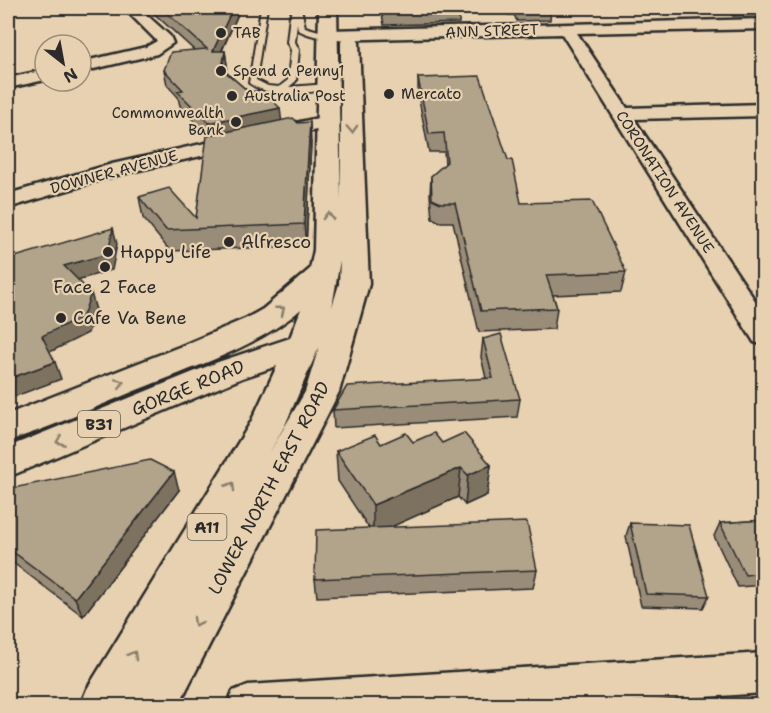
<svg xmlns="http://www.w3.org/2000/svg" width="771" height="713" viewBox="0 0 771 713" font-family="'Shantell Sans',sans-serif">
	<rect width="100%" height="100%" fill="#e7d1b0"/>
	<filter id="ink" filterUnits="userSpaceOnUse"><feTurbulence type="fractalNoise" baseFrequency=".0167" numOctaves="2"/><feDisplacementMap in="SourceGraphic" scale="12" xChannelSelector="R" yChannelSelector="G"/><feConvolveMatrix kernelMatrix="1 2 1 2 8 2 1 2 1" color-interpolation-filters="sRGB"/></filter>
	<g filter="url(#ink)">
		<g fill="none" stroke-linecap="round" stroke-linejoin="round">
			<g stroke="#2b2b2b" stroke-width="4">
				<path id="service" d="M 261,8 L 267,8 L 256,80 L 268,86 L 279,87 L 288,80 L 291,50 L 287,42 L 290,15 L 295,8 L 301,8 L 305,27 L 333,35 C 323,40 308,35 298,30 L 297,23 L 295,42 L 299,50 L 296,81 L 289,87 L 328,84 L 331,85 L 331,89 C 306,93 270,99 249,83 Z"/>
			</g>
			<g stroke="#2b2b2b" stroke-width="5">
				<path id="minor" d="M 124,8 L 139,8 L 170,36 L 173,43 L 157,54 L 81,72 L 81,62 L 146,47 L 157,41 Z
					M 764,19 L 764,29 L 577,33 L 627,108 L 764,104 L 764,116 L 634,119 L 764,314 L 764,345 L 754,342 L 562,34 L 329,40 L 321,35 L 329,30 Z
					M 45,70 L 45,80 L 8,88 L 8,78 Z
					M 327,116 L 334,118 L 337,122 L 334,126 L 117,175 L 8,208 L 8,194 L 112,164 Z
					M 764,653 L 764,693 L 572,706 L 227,706 L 233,691 L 248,685 Z"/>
			</g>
			<g stroke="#2b2b2b" stroke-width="5">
				<path id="primary" d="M 319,8 L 337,8 L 341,202 L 341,42 L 343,38 L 357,38 L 359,42 L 369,284 L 339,392 L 178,706 L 80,706 L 87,689 L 251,422 L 277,366 L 242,378 L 8,477 L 8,447 L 218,362 L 290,338 L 301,309 C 259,347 185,370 132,392 C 91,409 50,428 8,441 L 8,414 L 179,347 L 247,318 L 263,309 L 310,269 L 314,250 ZM 340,260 L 339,284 L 332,307 ZM 319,347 L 305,392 L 268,455 L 285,425 Z"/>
			</g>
			<use href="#service" fill="#e7d1b0" fill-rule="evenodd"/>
			<use href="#minor" fill="#e7d1b0" fill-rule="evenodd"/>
			<use href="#primary" fill="#e7d1b0" fill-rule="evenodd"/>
		</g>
		<path fill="#998c78" stroke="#2b2b2b" stroke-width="1.5" d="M 148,8 L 239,8 L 238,14 L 222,51 L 225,51 L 227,65 L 226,72 L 281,120 L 311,142 L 306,246 L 170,251 L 143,218 L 139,197 L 196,218 L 208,136 L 180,106 L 178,97 L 167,85 L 164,70 L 194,50 Z
			M 381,8 L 459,8 L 460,10 L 459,23 L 384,25 Z
			M 504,8 L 551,8 L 550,20 L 517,21 L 514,15 L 508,15 Z
			M 724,8 L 764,8 L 764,15 L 733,16 Z
			M 418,78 L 521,203 L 626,272 L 621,292 L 553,295 L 557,308 L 554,329 L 479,332 L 453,222 L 440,222 L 432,218 L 430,195 L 431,176 L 445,164 L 444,152 L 429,152 L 418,95 Z
			M 483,339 L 520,399 L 517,417 L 334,428 L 333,410 L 486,378 L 481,357 Z
			M 413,442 L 442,443 L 491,465 L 487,495 L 465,505 L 458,497 L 390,527 L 537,570 L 533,588 L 317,597 L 315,579 L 369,528 L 338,481 L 336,451 L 381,444 Z
			M 8,489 L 179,490 L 83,616 L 8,559 Z
			M 764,520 L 764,585 L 738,587 L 714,536 L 720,523 Z
			M 630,523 L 709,596 L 703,608 L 641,606 L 626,536 Z"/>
		<path fill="#7d7261" stroke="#2b2b2b" stroke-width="1.5" d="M 233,8 L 239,8 L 238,14 L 215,65 L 213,51 Z
			M 225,51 L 227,65 L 224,84 L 222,69 Z
			M 280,108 L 282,124 L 212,139 L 209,123 Z
			M 310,122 L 311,142 L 306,246 L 304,224 Z
			M 113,228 L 117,244 L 112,270 L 70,282 L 64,266 Z
			M 91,293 L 96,310 L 88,333 L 48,353 L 42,336 Z
			M 55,362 L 61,379 L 8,399 L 8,379 Z
			M 491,465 L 487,495 L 465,505 L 468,475 Z
			M 461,468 L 458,497 L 373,535 L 373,505 Z
			M 174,472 L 179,490 L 83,616 L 75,598 Z"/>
		<path fill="#b2a38b" stroke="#2b2b2b" stroke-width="1.5" d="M 161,8 L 233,8 L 213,51 L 225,51 L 222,69 L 249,92 L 262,90 L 280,108 L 209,123 L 177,91 L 183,90 L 164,70 L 171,52 L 207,49 Z
			M 383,8 L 459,8 L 460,10 L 384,11 Z
			M 480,76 L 508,160 L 512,160 L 521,203 L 592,201 L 626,272 L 546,275 L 557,308 L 481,311 L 455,203 L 441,203 L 432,199 L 431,176 L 447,162 L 444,133 L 429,134 L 418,78 Z
			M 293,118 L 298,123 L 310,122 L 304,224 L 166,230 L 139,197 L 169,188 L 196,218 L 207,136 Z
			M 113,228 L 108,254 L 64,266 L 91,293 L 83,316 L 42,336 L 55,362 L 8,379 L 8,259 Z
			M 501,334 L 520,399 L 333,410 L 347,386 L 493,378 L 483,339 Z
			M 406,433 L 413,442 L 434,433 L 442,443 L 464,433 L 491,465 L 468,475 L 461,468 L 373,505 L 336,451 L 375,435 L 381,444 Z
			M 150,460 L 174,472 L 75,598 L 8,548 L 8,489 Z
			M 764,520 L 764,573 L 745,575 L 720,523 Z
			M 527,522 L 537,570 L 315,579 L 316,530 Z
			M 630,523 L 689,525 L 709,596 L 646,594 Z"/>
		<defs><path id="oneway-chevron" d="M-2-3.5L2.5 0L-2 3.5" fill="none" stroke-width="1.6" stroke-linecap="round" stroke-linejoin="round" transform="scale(1.5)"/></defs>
		<g stroke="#897e6e">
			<use href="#oneway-chevron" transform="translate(352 129) rotate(88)"/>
			<use href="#oneway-chevron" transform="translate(328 216) rotate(-91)"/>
			<use href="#oneway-chevron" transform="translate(281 310) rotate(-39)"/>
			<use href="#oneway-chevron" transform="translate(120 383) rotate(-22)"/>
			<use href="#oneway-chevron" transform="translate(60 441) rotate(158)"/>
			<use href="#oneway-chevron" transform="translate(231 486) rotate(-60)"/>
			<use href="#oneway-chevron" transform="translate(197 622) rotate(119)"/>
			<use href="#oneway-chevron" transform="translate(133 655) rotate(-60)"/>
		</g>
	</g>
	<g fill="#2b2b2b" stroke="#e7d1b0" stroke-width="2">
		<circle cx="221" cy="33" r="6"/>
		<circle cx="221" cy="71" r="6"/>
		<circle cx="389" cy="94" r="6"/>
		<circle cx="232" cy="96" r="6"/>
		<circle cx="236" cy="122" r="6"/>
		<circle cx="229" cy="242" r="6"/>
		<circle cx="108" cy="252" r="6"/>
		<circle cx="105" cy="267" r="6"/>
		<circle cx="61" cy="318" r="6"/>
	</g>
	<g text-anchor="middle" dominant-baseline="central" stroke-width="4.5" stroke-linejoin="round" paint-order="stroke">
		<g font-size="15" fill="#2b2b2b" stroke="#e7d1b0">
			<text transform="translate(492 31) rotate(-2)">ANN STREET</text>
			<text transform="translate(114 172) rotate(-15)">DOWNER AVENUE</text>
			<text transform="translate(665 182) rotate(57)">CORONATION AVENUE</text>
		</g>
		<g font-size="15" fill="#2b2b2b" stroke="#e7d1b0" text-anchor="start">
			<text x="233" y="33">TAB</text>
			<text x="233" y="71">Spend a Penny1</text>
			<text x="401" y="94">Mercato</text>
			<text x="244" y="96">Australia Post</text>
			<text x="224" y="113" text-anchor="end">Commonwealth<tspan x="224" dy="17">Bank</tspan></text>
		</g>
		<g fill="#e7d1b0" stroke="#635d53" stroke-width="1.5">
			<rect x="78" y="411" width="42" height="26" rx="4.5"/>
			<rect x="187.5" y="514" width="39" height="26" rx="4.5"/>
		</g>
		<g font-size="16" font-weight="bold" fill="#2b2b2b">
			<text x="99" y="424">B31</text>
			<text x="207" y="527">A11</text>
		</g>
		<g font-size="18" fill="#2b2b2b" stroke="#e7d1b0" text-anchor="start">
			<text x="241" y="242">Alfresco</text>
			<text x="120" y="252">Happy Life</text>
			<text x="105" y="287" text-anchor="middle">Face 2 Face</text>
			<text x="73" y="318">Cafe Va Bene</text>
		</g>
		<g font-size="18" fill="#2b2b2b" stroke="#e7d1b0">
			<text transform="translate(188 388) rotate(-22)">GORGE ROAD</text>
			<text transform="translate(269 488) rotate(-62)">LOWER NORTH EAST ROAD</text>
		</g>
	</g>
	<rect width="771" height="713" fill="none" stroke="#e7d1b0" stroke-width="30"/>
	<rect x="15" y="15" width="741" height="683" fill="none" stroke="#2b2b2b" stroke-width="2" filter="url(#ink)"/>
	<g transform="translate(63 63) rotate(149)"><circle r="28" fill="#e7d1b0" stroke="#9c8f7b" stroke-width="1.5"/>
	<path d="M0-4.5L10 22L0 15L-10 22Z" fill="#2b2b2b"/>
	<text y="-9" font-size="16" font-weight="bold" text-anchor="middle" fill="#2b2b2b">N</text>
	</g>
</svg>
